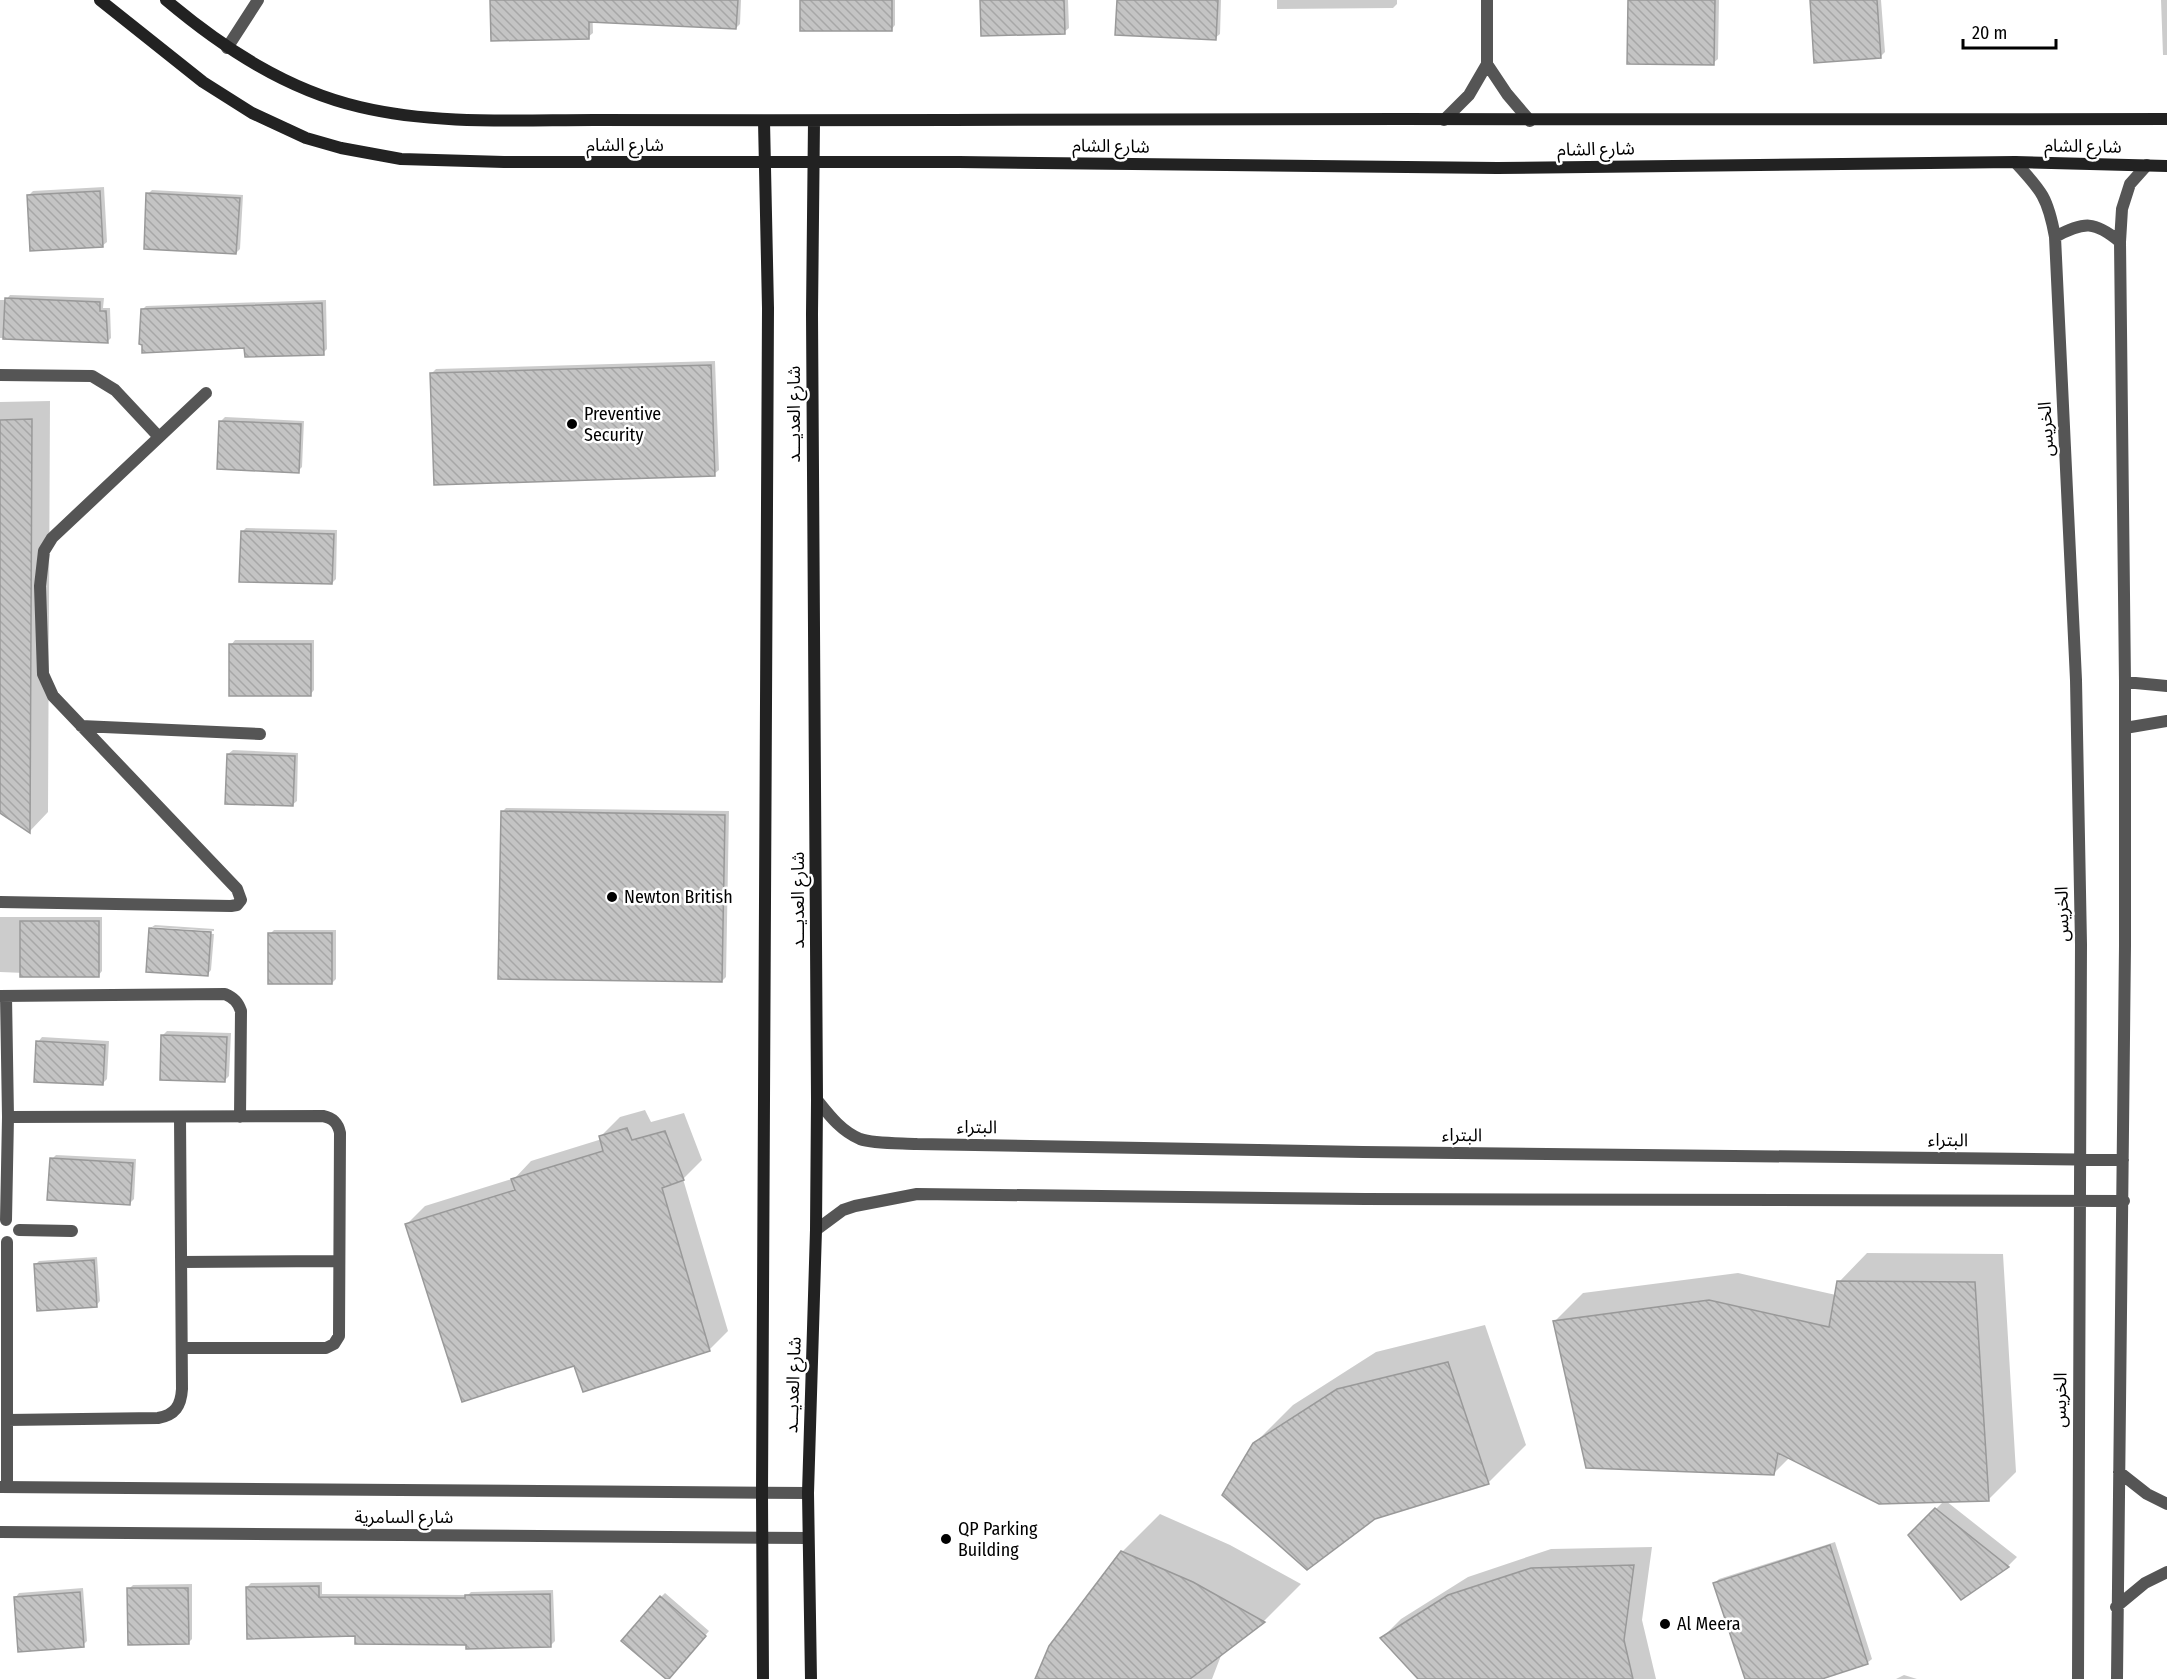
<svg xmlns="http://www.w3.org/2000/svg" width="2167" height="1679" viewBox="0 0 2167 1679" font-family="'Fira Sans Condensed','Noto Sans Arabic',sans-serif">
	<defs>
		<pattern id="building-back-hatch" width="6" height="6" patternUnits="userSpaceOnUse" patternTransform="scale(1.5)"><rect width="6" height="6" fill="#c4c4c4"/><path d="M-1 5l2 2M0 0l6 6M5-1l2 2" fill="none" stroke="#a7a7a7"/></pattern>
	</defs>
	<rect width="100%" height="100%" fill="#fff"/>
	<path fill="#0003" d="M 492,0 L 592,0 L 593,33 L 588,37 Z
		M 633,0 L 741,0 L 740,24 L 736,28 Z
		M 802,0 L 895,0 L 895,25 L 891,30 Z
		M 981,0 L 1068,0 L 1069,28 L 1064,32 Z
		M 1119,0 L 1221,0 L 1220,34 L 1215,38 Z
		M 1277,0 L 1397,0 L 1397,4 L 1393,8 L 1277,9 Z
		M 1630,0 L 1719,0 L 1718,59 L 1713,63 Z
		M 1811,0 L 1881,0 L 1885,52 L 1881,56 Z
		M 2161,0 L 2167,0 L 2167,55 L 2163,55 Z
		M 104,187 L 107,242 L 102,246 L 29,195 L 33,191 Z
		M 152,190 L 243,195 L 240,249 L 236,253 L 148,194 Z
		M 10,295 L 104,298 L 103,308 L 110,308 L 111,338 L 107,342 L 0,338 L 0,300 L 6,300 Z
		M 326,300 L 327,349 L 323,353 L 246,347 L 142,310 L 146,306 Z
		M 715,361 L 719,470 L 714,474 L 432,373 L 436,369 Z
		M 50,401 L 48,812 L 30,831 L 0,811 L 0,402 Z
		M 225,417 L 304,421 L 302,467 L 298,471 L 221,421 Z
		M 246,528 L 337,530 L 336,579 L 332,583 L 242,532 Z
		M 235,640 L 314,640 L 314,690 L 310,695 L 231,645 Z
		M 233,750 L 298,753 L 297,801 L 292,805 L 228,754 Z
		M 506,808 L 729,811 L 726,977 L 722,981 L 502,812 Z
		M 0,917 L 102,917 L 102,971 L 98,976 L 0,972 Z
		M 155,925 L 214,929 L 214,931 L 152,927 Z
		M 152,927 L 152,930 L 214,934 L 211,970 L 207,975 L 150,929 Z
		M 274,930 L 336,930 L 336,979 L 332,983 L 270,934 Z
		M 167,1031 L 231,1033 L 229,1076 L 224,1081 L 163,1035 Z
		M 42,1037 L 109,1041 L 107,1079 L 102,1084 L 38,1042 Z
		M 645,1110 L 651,1122 L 684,1113 L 702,1160 L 683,1179 L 728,1331 L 709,1350 L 575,1364 L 406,1225 L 425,1206 L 515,1178 L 531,1161 L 602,1139 L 601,1136 L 620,1117 Z
		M 56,1155 L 136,1159 L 134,1199 L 130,1203 L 52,1159 Z
		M 1867,1253 L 2003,1254 L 2016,1472 L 1988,1500 L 1946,1501 L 2017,1557 L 2008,1566 L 1961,1598 L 1910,1535 L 1944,1501 L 1790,1457 L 1774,1473 L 1555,1321 L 1583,1293 L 1738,1273 L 1836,1295 L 1839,1282 Z
		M 97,1257 L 100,1301 L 96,1306 L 35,1265 L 39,1261 Z
		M 1485,1325 L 1526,1445 L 1489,1482 L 1374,1517 L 1255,1443 L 1293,1405 L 1376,1352 Z
		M 1160,1514 L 1230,1545 L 1301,1584 L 1264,1621 L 1222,1653 L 1212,1679 L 1037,1679 L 1122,1552 Z
		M 1835,1542 L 1872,1659 L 1867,1663 L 1817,1679 L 1746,1679 L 1715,1583 L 1719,1579 Z
		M 1652,1547 L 1642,1620 L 1656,1679 L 1420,1679 L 1382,1638 L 1401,1619 L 1468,1577 L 1551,1549 Z
		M 322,1582 L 322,1594 L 468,1595 L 471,1592 L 553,1590 L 555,1641 L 551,1645 L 468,1643 L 356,1635 L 247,1587 L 251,1583 Z
		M 192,1584 L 192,1639 L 188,1643 L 129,1589 L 133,1585 Z
		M 83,1588 L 87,1641 L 83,1645 L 15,1598 L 19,1593 Z
		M 665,1593 L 709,1631 L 672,1674 L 661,1597 Z
		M 1904,1675 L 1917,1679 L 1896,1679 Z"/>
	<path fill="url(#building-back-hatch)" stroke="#999" stroke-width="1.5" d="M 490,0 L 738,0 L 736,29 L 589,22 L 589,39 L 491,41 Z
		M 800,0 L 892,0 L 892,31 L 800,31 Z
		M 980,0 L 1064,0 L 1065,34 L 981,36 Z
		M 1117,0 L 1218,0 L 1216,40 L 1115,35 Z
		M 1628,0 L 1715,0 L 1714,65 L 1627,64 Z
		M 1810,0 L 1877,0 L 1881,58 L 1814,63 Z
		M 100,191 L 103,247 L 30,251 L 27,195 Z
		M 146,193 L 240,198 L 236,254 L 144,249 Z
		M 5,298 L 100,302 L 100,311 L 106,311 L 108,343 L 3,339 Z
		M 322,303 L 324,355 L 245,357 L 244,348 L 142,353 L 142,345 L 139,344 L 141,309 Z
		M 711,365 L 715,476 L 434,485 L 430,373 Z
		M 32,419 L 30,833 L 0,813 L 0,420 Z
		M 219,421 L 301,424 L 299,473 L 217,469 Z
		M 241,531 L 334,534 L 332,584 L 239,582 Z
		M 229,644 L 311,644 L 311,696 L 229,696 Z
		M 227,754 L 295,756 L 293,806 L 225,804 Z
		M 501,811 L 725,815 L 722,982 L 498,979 Z
		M 20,921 L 99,921 L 99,977 L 20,977 Z
		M 149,928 L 211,932 L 208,976 L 146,972 Z
		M 268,933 L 332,933 L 332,984 L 268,984 Z
		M 161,1035 L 227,1037 L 225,1082 L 160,1080 Z
		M 36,1041 L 105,1045 L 103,1085 L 34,1082 Z
		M 627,1128 L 632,1140 L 665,1131 L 684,1180 L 662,1188 L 710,1351 L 583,1392 L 574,1366 L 462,1402 L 405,1224 L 515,1190 L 511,1179 L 603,1151 L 599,1136 Z
		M 50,1158 L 133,1163 L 130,1205 L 47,1200 Z
		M 94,1260 L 97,1307 L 37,1311 L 34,1264 Z
		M 1837,1281 L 1975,1282 L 1989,1501 L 1879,1504 L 1778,1453 L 1774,1475 L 1586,1468 L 1553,1321 L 1709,1300 L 1829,1327 Z
		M 1448,1362 L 1489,1484 L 1375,1519 L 1307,1570 L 1222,1495 L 1253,1443 L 1337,1389 Z
		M 1935,1508 L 2009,1567 L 1961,1600 L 1908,1535 Z
		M 1830,1545 L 1868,1664 L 1822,1679 L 1745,1679 L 1713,1583 Z
		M 1121,1551 L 1193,1582 L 1265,1622 L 1190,1679 L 1035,1679 L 1049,1646 Z
		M 1634,1565 L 1624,1640 L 1633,1679 L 1418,1679 L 1380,1638 L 1448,1595 L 1531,1568 Z
		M 319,1586 L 319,1597 L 465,1598 L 465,1595 L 550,1594 L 551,1647 L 466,1649 L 466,1645 L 355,1644 L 355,1636 L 247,1639 L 246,1587 Z
		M 127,1588 L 188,1588 L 189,1644 L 128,1645 Z
		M 80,1592 L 84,1647 L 18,1652 L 14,1597 Z
		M 660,1596 L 706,1636 L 669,1679 L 666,1679 L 621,1641 Z"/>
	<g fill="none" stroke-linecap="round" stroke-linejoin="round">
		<path stroke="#555" stroke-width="12" d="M 227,48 L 258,0
			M 1487,64 L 1507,94 L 1530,121
			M 1444,120 L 1469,95 L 1487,64 L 1487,0
			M 2015,162 C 2042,191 2048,198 2055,237 L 2076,680 L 2081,944 L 2078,1679
			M 2055,237 C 2084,221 2095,221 2120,242
			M 0,375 L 92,376 L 115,390 L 159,437
			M 2125,682 L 2167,686
			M 81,726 L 260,734
			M 2125,728 L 2167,721
			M 0,902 L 231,906 L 237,905 L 241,900 L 237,889 L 53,696 L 43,674 L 40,586 L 44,551 L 52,538 L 206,393
			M 0,996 L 225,994 C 234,998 238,1002 241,1011 L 240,1117
			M 6,996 L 8,1117 L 6,1220
			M 817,1100 C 829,1115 841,1131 860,1139 C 874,1144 901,1143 917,1144 L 1363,1152 L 2123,1160
			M 8,1117 L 323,1116 C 333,1118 338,1123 340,1133 L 339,1336 L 334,1344 L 326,1348 L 182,1348
			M 19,1230 L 72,1231
			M 816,1230 L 843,1210 L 855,1206 L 917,1194 L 1365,1199 L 2124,1201
			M 181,1262 L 339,1261
			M 7,1420 L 158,1418 C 175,1415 181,1406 182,1389 L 180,1117
			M 2119,1472 L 2147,1494 L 2167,1504
			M 0,1487 L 808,1493
			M 7,1487 L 7,1242
			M 0,1532 L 808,1538
			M 2116,1607 L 2145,1583 L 2167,1572
			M 2117,1679 L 2125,946 L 2125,682 L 2120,242 L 2122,209 L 2130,184 L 2147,165"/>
		<path stroke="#222" stroke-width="12" d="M 100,0 L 203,82 L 252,113 L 306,138 L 341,148 L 401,159 L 504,162 L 959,162 L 1497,168 L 2015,162 L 2167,166
			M 166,0 C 223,48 287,90 360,107 C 436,125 517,120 594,120 C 713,121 833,120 952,120 C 1357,118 1762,120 2167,119
			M 763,1679 L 762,1494 L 768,308 L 764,121
			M 811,1679 L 808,1493 L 816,1230 L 817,1100 L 812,314 L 814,121"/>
	</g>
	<g fill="#000" stroke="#fff" stroke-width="2">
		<circle cx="572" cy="424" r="6"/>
		<circle cx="612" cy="897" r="6"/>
		<circle cx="946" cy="1539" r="6"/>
		<circle cx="1665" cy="1624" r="6"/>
	</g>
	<g text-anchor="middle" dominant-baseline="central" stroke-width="5" stroke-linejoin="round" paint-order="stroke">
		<g font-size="18" fill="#000" stroke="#fff">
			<text x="625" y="145">شارع الشام</text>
			<text transform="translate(1111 146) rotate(1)">شارع الشام</text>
			<text transform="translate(2083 146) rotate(1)">شارع الشام</text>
			<text transform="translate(1596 149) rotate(-1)">شارع الشام</text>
			<text transform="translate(794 414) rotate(-90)">شارع العديـــد</text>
			<text transform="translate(2046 429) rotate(-93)">الخريس</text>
			<text transform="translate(798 900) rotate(-90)">شارع العديـــد</text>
			<text transform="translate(2062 914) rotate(-91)">الخريس</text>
			<text transform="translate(977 1127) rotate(1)">البتراء</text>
			<text transform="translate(1462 1135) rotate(1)">البتراء</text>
			<text transform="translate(1948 1140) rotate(1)">البتراء</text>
			<text transform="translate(793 1385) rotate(-88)">شارع العديـــد</text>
			<text transform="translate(2060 1400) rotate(-89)">الخريس</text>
			<text x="404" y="1517">شارع السامرية</text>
		</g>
		<g font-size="18" fill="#000" stroke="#fff" text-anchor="start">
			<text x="584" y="414">Preventive<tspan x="584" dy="21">Security</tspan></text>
			<text x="624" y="897">Newton British</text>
			<text x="958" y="1529">QP Parking<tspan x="958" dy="21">Building</tspan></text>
			<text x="1677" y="1624">Al Meera</text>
		</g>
	</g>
	<path d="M1963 39v9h93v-9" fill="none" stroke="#000000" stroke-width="3"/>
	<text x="1972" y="39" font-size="18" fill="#000000" stroke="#ffffff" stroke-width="4.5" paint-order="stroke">20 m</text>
</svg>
